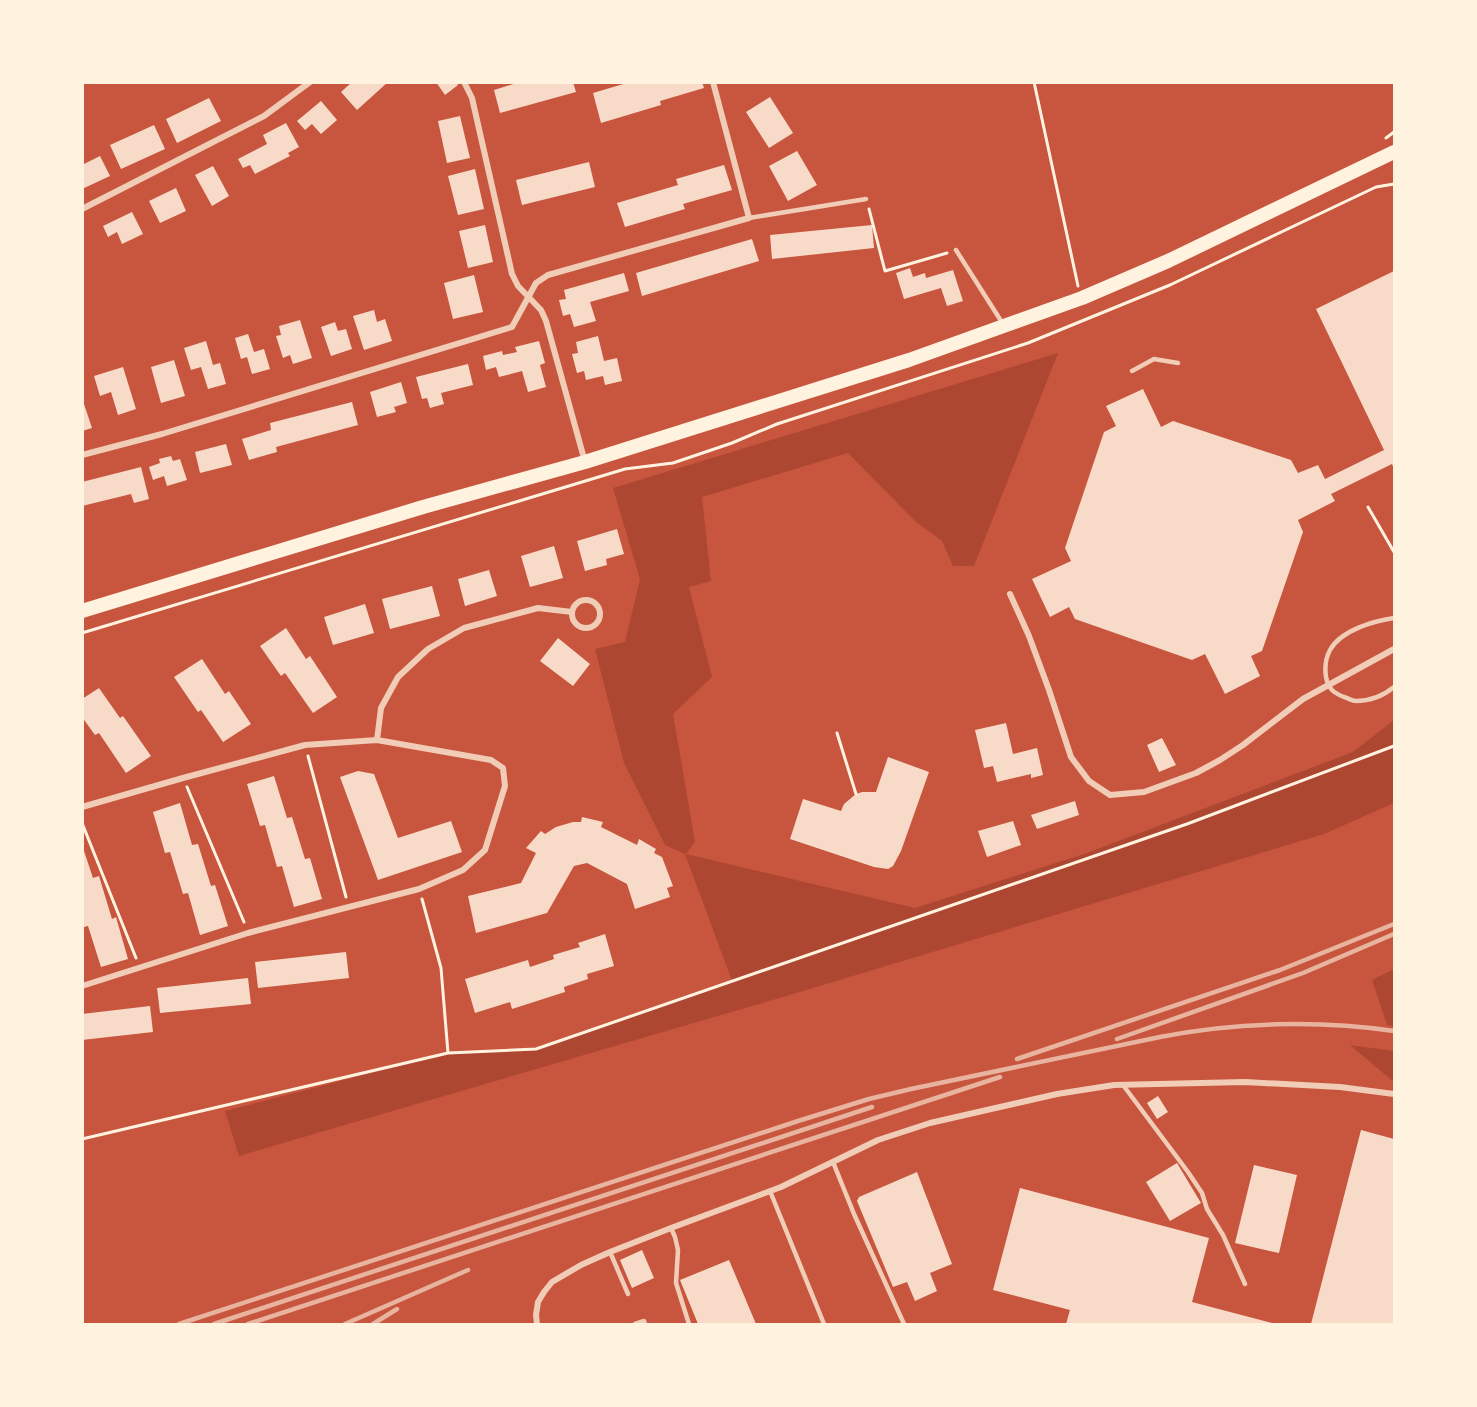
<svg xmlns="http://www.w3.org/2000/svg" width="1477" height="1407" viewBox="0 0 1477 1407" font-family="'DejaVu Sans',sans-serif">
	<rect width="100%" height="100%" fill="#c8553d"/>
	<path fill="#ae4732" d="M 1058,353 L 974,566 L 953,566 L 942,541 L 916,522 L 848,453 L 702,497 L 711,581 L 689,587 L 712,677 L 673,714 L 695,842 L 686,854 L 915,908 L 1087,853 L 1353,752 L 1394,720 L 1394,803 L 1324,834 L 793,994 L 239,1156 L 225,1111 L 448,1053 L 536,1049 L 732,981 L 685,854 L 665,845 L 624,763 L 595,649 L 625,642 L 640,579 L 613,488 Z
		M 1394,969 L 1394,968 L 1394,1026 L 1387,1025 L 1372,980 Z
		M 1350,1045 L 1394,1051 L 1394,1082 Z"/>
	<path fill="#f7dbc8" d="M 352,82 L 388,82 L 357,110 L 341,92 Z
		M 436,82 L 456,82 L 458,85 L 445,95 Z
		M 520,82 L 573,82 L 576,92 L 500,113 L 494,90 Z
		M 630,82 L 702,82 L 704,88 L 660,101 L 661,105 L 601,123 L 593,93 Z
		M 770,97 L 793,133 L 769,148 L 746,112 Z
		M 209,98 L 221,121 L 177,143 L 166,119 Z
		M 321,101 L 337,120 L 321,134 L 312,124 L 305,130 L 297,121 Z
		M 460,116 L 470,158 L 447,163 L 438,121 Z
		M 286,123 L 299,147 L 288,153 L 290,156 L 255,174 L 250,165 L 243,168 L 238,159 L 267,144 L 263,135 Z
		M 154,125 L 165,149 L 121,169 L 110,145 Z
		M 797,151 L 817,185 L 788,201 L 769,166 Z
		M 100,156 L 110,176 L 82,189 L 82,165 Z
		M 589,162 L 595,187 L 522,205 L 516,180 Z
		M 724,165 L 732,190 L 683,204 L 685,209 L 625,227 L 617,203 L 678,185 L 676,179 Z
		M 213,166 L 229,196 L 212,206 L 195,175 Z
		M 475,169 L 484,209 L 458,215 L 448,176 Z
		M 176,188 L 186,211 L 160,223 L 149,201 Z
		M 132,212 L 143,234 L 122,244 L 117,232 L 108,237 L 103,226 Z
		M 485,225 L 493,262 L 468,268 L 459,231 Z
		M 872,225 L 874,248 L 772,259 L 770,235 Z
		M 752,239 L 759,261 L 642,296 L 636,273 Z
		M 910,268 L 913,277 L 925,273 L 926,278 L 953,270 L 963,301 L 947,306 L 941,288 L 904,299 L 896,273 Z
		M 1394,271 L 1394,469 L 1392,464 L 1331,494 L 1335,501 L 1298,520 L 1303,532 L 1262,651 L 1251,656 L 1260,676 L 1225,694 L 1205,654 L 1192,660 L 1075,619 L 1069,607 L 1050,617 L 1032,579 L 1071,561 L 1065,548 L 1104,432 L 1116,426 L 1106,406 L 1143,389 L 1161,427 L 1173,421 L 1291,460 L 1298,473 L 1318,465 L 1325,479 L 1384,450 L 1316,309 Z
		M 624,273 L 629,291 L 590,302 L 596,321 L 574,327 L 570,314 L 563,316 L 559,300 L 566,299 L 564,290 Z
		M 474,275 L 483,312 L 453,319 L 444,283 Z
		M 374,310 L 377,322 L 385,319 L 392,341 L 364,350 L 353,316 Z
		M 300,320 L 312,358 L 293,364 L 290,355 L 283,358 L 276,336 L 281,335 L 279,326 Z
		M 335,322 L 338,331 L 346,329 L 352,349 L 331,356 L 321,327 Z
		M 248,334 L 254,352 L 264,349 L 270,369 L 252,374 L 247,357 L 241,359 L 235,338 Z
		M 598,336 L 604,361 L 617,358 L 622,381 L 605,385 L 603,376 L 586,380 L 584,371 L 577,373 L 572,354 L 578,353 L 576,342 Z
		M 206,341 L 213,365 L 220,363 L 226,384 L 208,389 L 201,367 L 191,370 L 184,348 Z
		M 539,341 L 545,363 L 540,365 L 546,387 L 528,392 L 522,371 L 499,377 L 496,367 L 486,370 L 483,356 L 502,351 L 503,355 L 517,352 L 515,347 Z
		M 174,360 L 185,396 L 161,403 L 151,367 Z
		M 468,364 L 473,385 L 441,393 L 444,404 L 430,408 L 427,398 L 422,399 L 416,377 Z
		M 123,367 L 136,409 L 118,415 L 111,392 L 100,396 L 94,376 Z
		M 401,382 L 407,403 L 394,407 L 396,412 L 377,417 L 370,392 Z
		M 82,398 L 92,428 L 82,431 Z
		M 352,402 L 358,425 L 276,447 L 277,452 L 249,460 L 242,439 L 271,430 L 270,423 Z
		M 226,444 L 232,465 L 200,473 L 195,452 Z
		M 171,456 L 173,461 L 180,459 L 187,480 L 167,486 L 164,476 L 153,480 L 149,467 L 160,463 L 159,459 Z
		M 141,467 L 149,499 L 134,503 L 131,494 L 82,506 L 82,482 Z
		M 617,529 L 624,554 L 606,559 L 607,565 L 585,571 L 577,541 Z
		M 554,546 L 563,578 L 530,587 L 521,556 Z
		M 489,570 L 497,596 L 465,606 L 458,579 Z
		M 432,586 L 440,616 L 390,629 L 382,599 Z
		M 365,604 L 374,633 L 333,645 L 324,617 Z
		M 286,628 L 306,659 L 310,656 L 337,697 L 313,713 L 285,673 L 281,676 L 260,646 Z
		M 558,638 L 590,664 L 573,686 L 540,661 Z
		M 202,659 L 225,694 L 229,691 L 251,724 L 223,742 L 201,710 L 198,712 L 174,677 Z
		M 99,688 L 120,718 L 123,716 L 151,756 L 126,773 L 99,733 L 95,735 L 82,717 L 82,699 Z
		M 1006,723 L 1013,754 L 1037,748 L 1043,775 L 1031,778 L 1031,774 L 997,782 L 993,766 L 984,768 L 975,730 Z
		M 1162,738 L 1176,765 L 1159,772 L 1147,745 Z
		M 888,757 L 929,772 L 901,851 L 893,866 L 888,869 L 874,867 L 790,839 L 803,799 L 841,811 L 844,804 L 856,794 L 862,792 L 876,792 Z
		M 358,771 L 374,774 L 398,838 L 451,821 L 462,852 L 378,880 L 340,777 Z
		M 274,776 L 287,818 L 292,817 L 305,859 L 310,858 L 322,899 L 294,907 L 282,866 L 277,867 L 265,825 L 260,826 L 247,784 Z
		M 1075,801 L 1079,815 L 1037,829 L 1031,815 Z
		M 180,803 L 192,845 L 198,844 L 211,886 L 215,885 L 228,926 L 200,935 L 188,893 L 183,894 L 170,852 L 165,853 L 153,812 Z
		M 582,817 L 603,822 L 601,827 L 637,845 L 639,839 L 656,849 L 654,853 L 662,857 L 673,886 L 667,888 L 670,897 L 635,909 L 627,884 L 587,863 L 574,866 L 547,913 L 476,933 L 468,896 L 521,883 L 536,853 L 526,848 L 541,831 L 545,834 L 556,827 L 573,822 L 581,822 Z
		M 1013,821 L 1021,845 L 987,857 L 978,831 Z
		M 82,845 L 93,878 L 99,876 L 112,919 L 116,917 L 128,959 L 101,967 L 88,926 L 84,927 L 82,923 Z
		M 605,934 L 614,966 L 587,974 L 588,979 L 564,987 L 565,992 L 512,1009 L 510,1002 L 475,1013 L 465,979 L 528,960 L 530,967 L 554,959 L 553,955 L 580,947 L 578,943 Z
		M 346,952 L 349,978 L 258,988 L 255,962 Z
		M 248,978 L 251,1004 L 160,1013 L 157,988 Z
		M 150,1006 L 153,1032 L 82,1040 L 82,1014 Z
		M 1158,1096 L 1168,1112 L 1157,1119 L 1147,1103 Z
		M 1361,1130 L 1394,1139 L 1394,1324 L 1311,1324 Z
		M 1177,1163 L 1201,1203 L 1170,1221 L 1146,1182 Z
		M 1254,1165 L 1297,1175 L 1279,1253 L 1235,1243 Z
		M 917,1172 L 952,1264 L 930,1273 L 937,1291 L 915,1301 L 907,1282 L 893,1287 L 857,1201 L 859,1197 Z
		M 1020,1188 L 1209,1238 L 1192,1302 L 1276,1324 L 1066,1324 L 1070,1310 L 993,1290 Z
		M 642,1250 L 654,1278 L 632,1288 L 620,1260 Z
		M 729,1260 L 756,1324 L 698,1324 L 680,1280 Z"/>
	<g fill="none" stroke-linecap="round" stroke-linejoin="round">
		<path stroke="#fff3e0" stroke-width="3" d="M 1034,82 L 1078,286
			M 1386,138 L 1394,132
			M 869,209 L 885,271 L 947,253
			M 1368,507 L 1394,552
			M 82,633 L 625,469 L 673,463 L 732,443 L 777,424 L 1028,343 L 1170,285 L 1376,187 L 1394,184
			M 837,733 L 856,794
			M 308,756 L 346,897
			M 187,787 L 244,922
			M 82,823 L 136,958
			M 422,899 L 441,968 L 448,1053
			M 82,1139 L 448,1053 L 536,1049 L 1187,824 L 1394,746"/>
		<path stroke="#f1ccb7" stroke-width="4.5" d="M 749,218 L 866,199
			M 956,250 L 1003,324
			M 1132,371 L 1154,359 L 1178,363
			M 1394,618 C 1374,621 1341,630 1330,650 C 1324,661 1323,680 1332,690 C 1335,693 1339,695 1344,697 C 1348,698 1352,701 1356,701 C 1372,701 1383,696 1394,687
			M 1123,1085 L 1188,1172 L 1202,1193 L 1207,1209 L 1223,1235 L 1245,1284
			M 833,1162 L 854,1214 L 904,1324
			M 770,1191 L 824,1324
			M 671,1228 L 675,1237 L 678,1250 L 676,1283 L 689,1324
			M 610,1252 L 628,1294
			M 635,1324 L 644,1321 L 645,1324"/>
		<path stroke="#f1ccb7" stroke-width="6" d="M 464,82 L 472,98 L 512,274 L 518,286 L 541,310 L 546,321 L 585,462
			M 82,209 L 264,116 L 310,82
			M 82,455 L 162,434 L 512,327 L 536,283 L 548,275 L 749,218 L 713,82
			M 1010,594 L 1029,636 L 1049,690 L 1071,757 L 1089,781 L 1110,795 L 1144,792 L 1196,773 L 1220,760 L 1243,745 L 1303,699 L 1394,649
			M572 614a14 14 0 1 1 28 0a14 14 0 1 1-28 0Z
			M 377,740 L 381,708 L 398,677 L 428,649 L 464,628 L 538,608 L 572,612
			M 82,807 L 183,778 L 305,745 L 377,740 L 491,760 L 503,768 L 505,786 L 485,850 L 463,870 L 419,889 L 248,933 L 82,986
			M 537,1324 L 536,1315 L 538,1302 L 544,1292 L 552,1282 L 581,1265 L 610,1252 L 671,1228 L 781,1187 L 878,1140 L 930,1123 L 1057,1094 L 1114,1085 L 1245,1082 L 1340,1087 L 1394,1094"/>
		<path stroke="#fff3e0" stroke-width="14" d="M 82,611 L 423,507 L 585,462 L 909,360 L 1082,298 L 1168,261 L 1394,152"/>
		<path stroke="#e9b49f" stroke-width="4.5" d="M 1117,1039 L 1303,973 L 1394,934
			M 1017,1059 L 1280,970 L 1394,924
			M 179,1324 L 798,1121 L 869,1099 L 911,1089 L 1160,1037 C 1235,1022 1319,1020 1394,1031
			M 214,1324 L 872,1107
			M 248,1324 L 1000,1077
			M 345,1324 L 468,1270
			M 373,1324 L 397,1309"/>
	</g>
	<rect width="1477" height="1407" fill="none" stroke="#fff3e0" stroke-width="168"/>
</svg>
